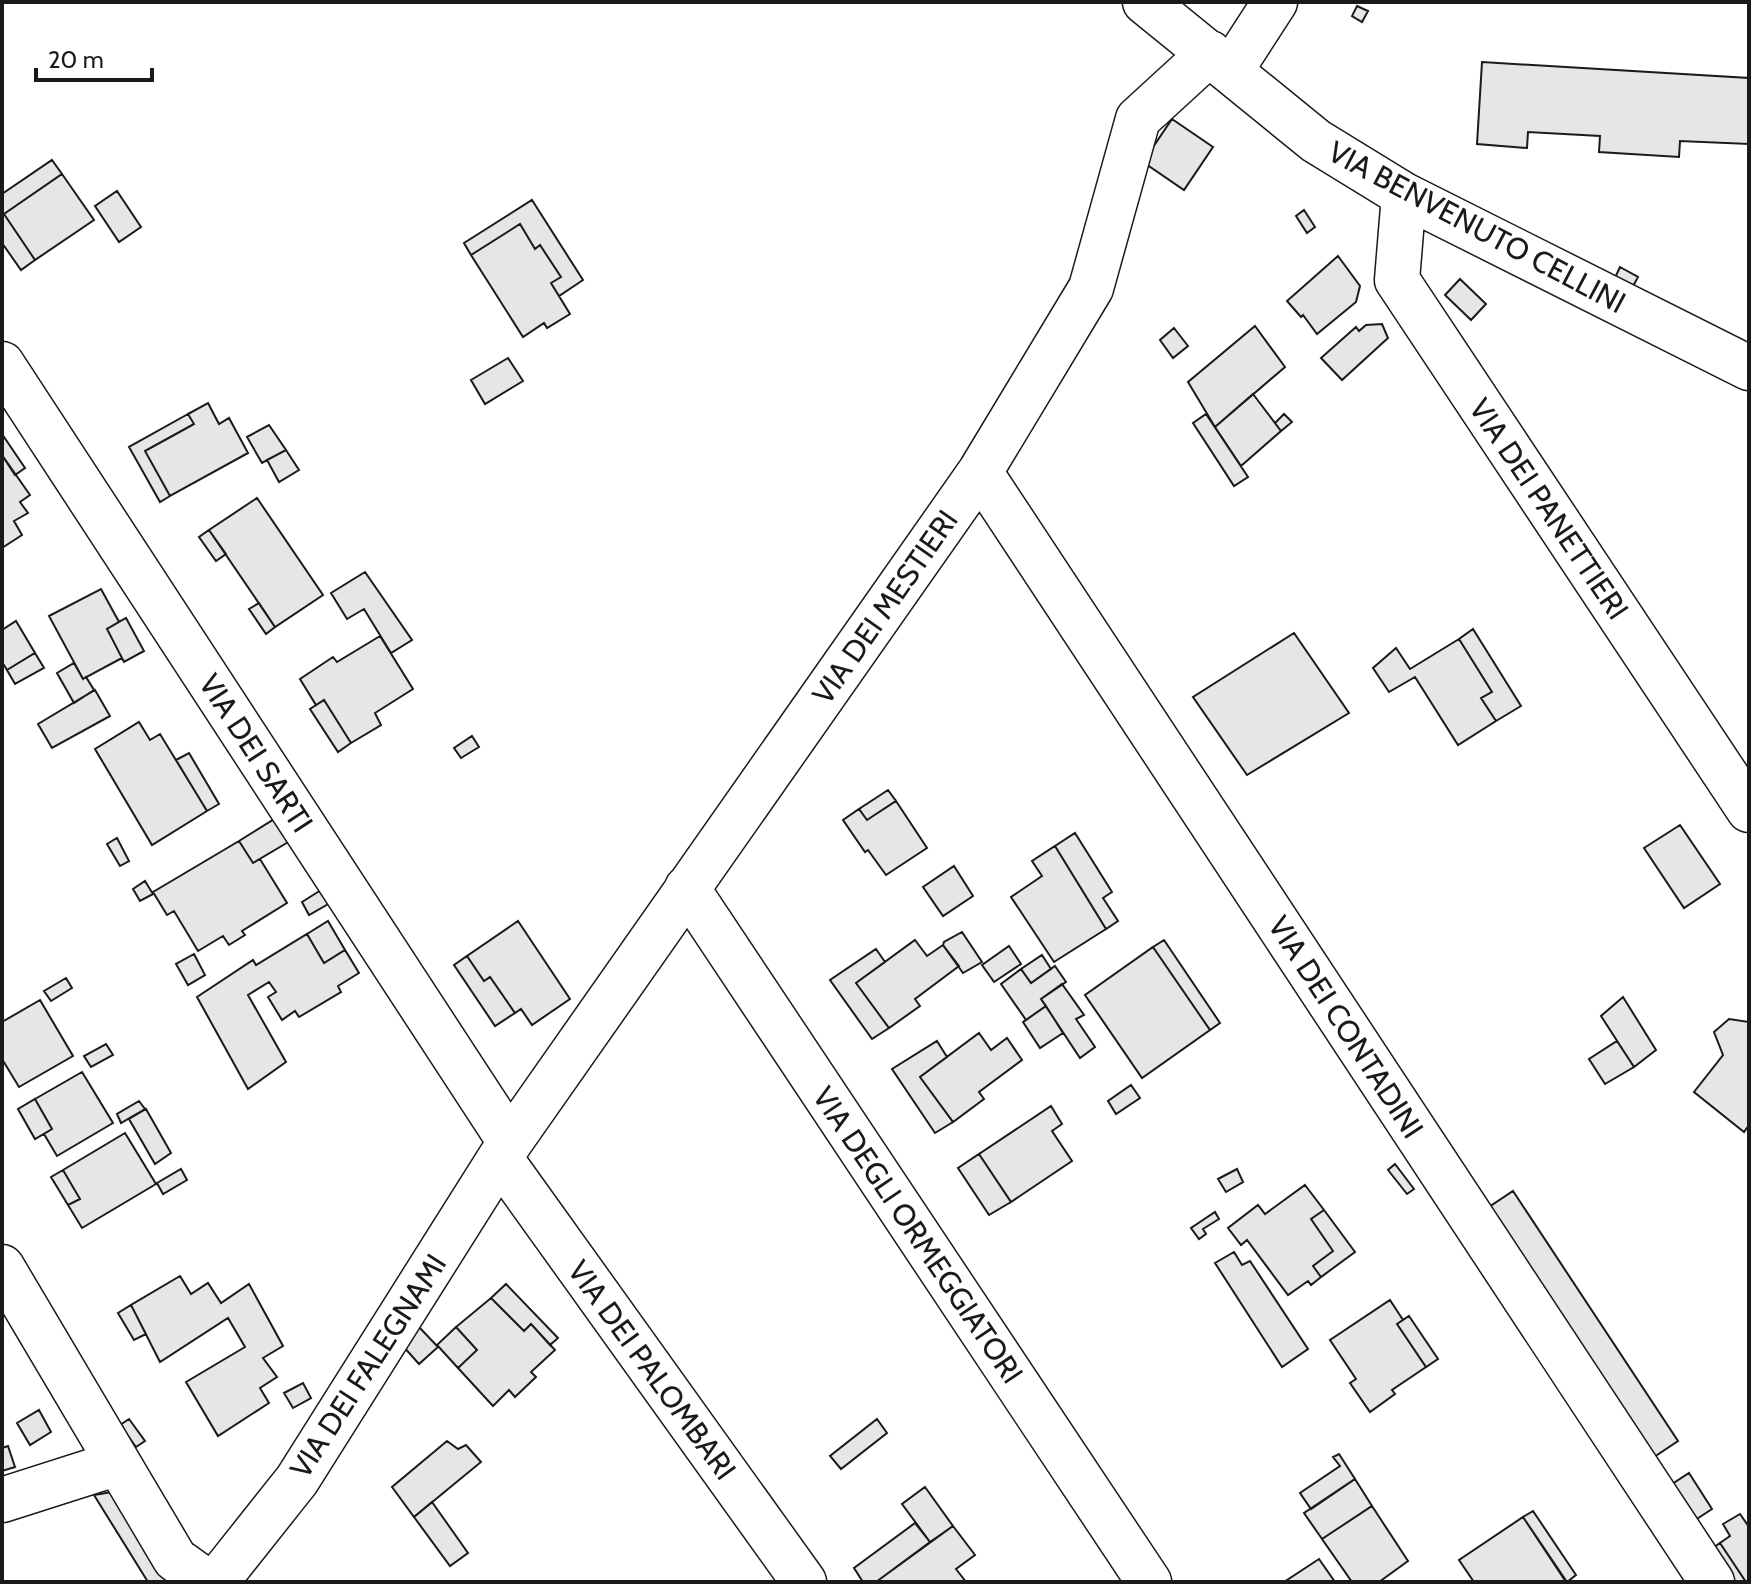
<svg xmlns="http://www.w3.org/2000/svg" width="1751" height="1584" viewBox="0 0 1751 1584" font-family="Cabin,sans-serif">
	<rect width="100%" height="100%" fill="#fff"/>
	<path fill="#e6e6e6" stroke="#1a1a1a" stroke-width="2" d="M 1357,6 L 1368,11 L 1362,22 L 1352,16 Z
		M 1482,62 L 1749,78 L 1749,144 L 1680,141 L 1679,157 L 1599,152 L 1600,136 L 1528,132 L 1527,148 L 1477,144 Z
		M 1172,119 L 1213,147 L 1184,190 L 1143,162 Z
		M 52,160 L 62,174 L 4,214 L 35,260 L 21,270 L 2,243 L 2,194 Z
		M 62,174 L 94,220 L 35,260 L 4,214 Z
		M 117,191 L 141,227 L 119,242 L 95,206 Z
		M 532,200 L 583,280 L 559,296 L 551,283 L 561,277 L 540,245 L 535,249 L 520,224 L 471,255 L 464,243 Z
		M 1304,210 L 1315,227 L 1307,233 L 1296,216 Z
		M 520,224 L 535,249 L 540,245 L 561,277 L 551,283 L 570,314 L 547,328 L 544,323 L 523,337 L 471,255 Z
		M 1338,256 L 1360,286 L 1356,302 L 1317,334 L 1303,315 L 1301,317 L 1287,301 Z
		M 1620,267 L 1638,277 L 1631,290 L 1614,280 Z
		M 1460,279 L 1486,304 L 1471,320 L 1445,295 Z
		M 1382,324 L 1388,338 L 1342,380 L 1321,358 L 1356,327 L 1359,331 L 1366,325 Z
		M 1255,326 L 1285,367 L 1215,427 L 1188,382 Z
		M 1174,328 L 1188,346 L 1173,358 L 1160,340 Z
		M 508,358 L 523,381 L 485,404 L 471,380 Z
		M 1253,394 L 1281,431 L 1241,466 L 1215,427 Z
		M 208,403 L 219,424 L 229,418 L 248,453 L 170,496 L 145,451 L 194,424 L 188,414 Z
		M 188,414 L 194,424 L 145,451 L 170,496 L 160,502 L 129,447 Z
		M 1206,414 L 1248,477 L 1234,486 L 1193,423 Z
		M 1284,414 L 1292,422 L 1281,431 L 1275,423 Z
		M 269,425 L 286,450 L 262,463 L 247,437 Z
		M 2,434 L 25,468 L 15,475 L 2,455 Z
		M 286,450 L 299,470 L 279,482 L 267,460 Z
		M 2,455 L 30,495 L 20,502 L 28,513 L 14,521 L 22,535 L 2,548 Z
		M 257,498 L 323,595 L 275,627 L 209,530 Z
		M 209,530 L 226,554 L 216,561 L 199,537 Z
		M 365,572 L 412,640 L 391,653 L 364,609 L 347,619 L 331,593 Z
		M 101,589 L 119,622 L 107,629 L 122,658 L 83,679 L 49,616 Z
		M 259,603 L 275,627 L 266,634 L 249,609 Z
		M 126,618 L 144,651 L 124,662 L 107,629 Z
		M 16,621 L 35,653 L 7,670 L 2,662 L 2,630 Z
		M 1473,629 L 1521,706 L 1496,721 L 1481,698 L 1492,692 L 1459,639 Z
		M 1294,633 L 1349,713 L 1247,775 L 1193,697 Z
		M 380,636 L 413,689 L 375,713 L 381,725 L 351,743 L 324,700 L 316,705 L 300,679 L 333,657 L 337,662 Z
		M 1459,639 L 1492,692 L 1481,698 L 1496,721 L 1458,745 L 1415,677 L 1389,692 L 1373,668 L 1396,648 L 1410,669 Z
		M 35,653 L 44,668 L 15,684 L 7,670 Z
		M 74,663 L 83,679 L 86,677 L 94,690 L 74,703 L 57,673 Z
		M 95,690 L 110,716 L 52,748 L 38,724 Z
		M 324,700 L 351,743 L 338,752 L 310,709 Z
		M 139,722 L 150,740 L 160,734 L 207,811 L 152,845 L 95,749 Z
		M 472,736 L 479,747 L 461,758 L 454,748 Z
		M 189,753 L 219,804 L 207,811 L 176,760 Z
		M 888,790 L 896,801 L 867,820 L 859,809 Z
		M 896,801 L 927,848 L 886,875 L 868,850 L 865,852 L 843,820 L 859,809 L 867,820 Z
		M 276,818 L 290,841 L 253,863 L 239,841 Z
		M 1680,825 L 1720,884 L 1684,908 L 1644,848 Z
		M 1075,833 L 1112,892 L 1103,898 L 1118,921 L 1106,929 L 1055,846 Z
		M 117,838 L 129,861 L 120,866 L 107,844 Z
		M 239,841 L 253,863 L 260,859 L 287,903 L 242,931 L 245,935 L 229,945 L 223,936 L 198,951 L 174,911 L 167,915 L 153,892 Z
		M 1055,846 L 1106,929 L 1054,962 L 1011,897 L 1042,876 L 1032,861 Z
		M 954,866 L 973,896 L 943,916 L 923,887 Z
		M 145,881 L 153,894 L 140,901 L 133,889 Z
		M 321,890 L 330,903 L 309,915 L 302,902 Z
		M 328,921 L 345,950 L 324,963 L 307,934 Z
		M 518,921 L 570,999 L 532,1025 L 521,1009 L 515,1013 L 490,977 L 484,981 L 467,956 Z
		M 962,932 L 982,962 L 963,973 L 943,945 L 944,942 Z
		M 307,934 L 324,963 L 345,950 L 359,973 L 338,986 L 341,992 L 299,1017 L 295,1011 L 282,1020 L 268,997 L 276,992 L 269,982 L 248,995 L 286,1062 L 248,1089 L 197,997 L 253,960 L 256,965 Z
		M 915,940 L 927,956 L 943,945 L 959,966 L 915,999 L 920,1006 L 889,1028 L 856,983 Z
		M 1164,940 L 1220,1023 L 1210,1030 L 1153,947 Z
		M 1009,946 L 1021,964 L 994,982 L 982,965 Z
		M 1153,947 L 1210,1030 L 1142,1078 L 1085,995 Z
		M 876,949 L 885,962 L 856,983 L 889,1028 L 872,1039 L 830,980 Z
		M 194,954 L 205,975 L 188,985 L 176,964 Z
		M 1042,955 L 1051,969 L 1031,983 L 1021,969 Z
		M 467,956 L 484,981 L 490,977 L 515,1013 L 495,1026 L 454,965 Z
		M 1055,966 L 1066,982 L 1041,999 L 1046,1006 L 1026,1020 L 1001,984 L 1021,969 L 1031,983 Z
		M 66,978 L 72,988 L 51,1001 L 44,991 Z
		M 1062,984 L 1084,1015 L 1076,1019 L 1095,1047 L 1080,1058 L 1041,999 Z
		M 1623,997 L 1656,1050 L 1634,1067 L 1601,1016 Z
		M 40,1000 L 73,1056 L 19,1087 L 2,1059 L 2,1022 Z
		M 1046,1006 L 1063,1033 L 1040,1048 L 1023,1022 Z
		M 1729,1019 L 1749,1022 L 1749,1125 L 1744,1132 L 1694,1092 L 1723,1055 L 1714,1032 Z
		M 979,1033 L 991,1050 L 1007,1038 L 1022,1060 L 979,1092 L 984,1099 L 953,1122 L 920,1077 Z
		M 937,1041 L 947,1057 L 920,1077 L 953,1122 L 935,1133 L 892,1069 Z
		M 1617,1041 L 1634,1067 L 1605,1084 L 1589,1059 Z
		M 106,1044 L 113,1055 L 91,1067 L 84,1056 Z
		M 82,1072 L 113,1123 L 57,1156 L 44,1134 L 52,1129 L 35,1099 Z
		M 1131,1085 L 1140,1098 L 1116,1114 L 1108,1101 Z
		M 35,1099 L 52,1129 L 35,1139 L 18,1109 Z
		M 139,1101 L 145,1109 L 121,1123 L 117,1114 Z
		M 1051,1106 L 1062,1124 L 1052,1131 L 1072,1161 L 1011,1202 L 979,1154 Z
		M 146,1109 L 171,1153 L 155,1164 L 129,1119 Z
		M 125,1133 L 156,1184 L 82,1228 L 68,1205 L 80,1199 L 63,1170 Z
		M 979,1154 L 1011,1202 L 989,1215 L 958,1168 Z
		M 1395,1164 L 1414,1189 L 1407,1194 L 1388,1170 Z
		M 181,1169 L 187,1180 L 163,1194 L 157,1183 Z
		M 1237,1169 L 1243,1182 L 1226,1192 L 1218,1179 Z
		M 63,1170 L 80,1199 L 68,1205 L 51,1177 Z
		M 1305,1185 L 1324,1210 L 1311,1219 L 1333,1251 L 1313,1266 L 1321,1277 L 1311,1285 L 1308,1281 L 1288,1295 L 1247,1240 L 1241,1245 L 1228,1228 L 1258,1205 L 1265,1214 Z
		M 1513,1191 L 1678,1441 L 1645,1463 L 1480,1213 Z
		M 1324,1210 L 1355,1252 L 1321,1277 L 1313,1266 L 1333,1251 L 1311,1219 Z
		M 1215,1212 L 1219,1219 L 1203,1229 L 1206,1234 L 1199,1239 L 1191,1228 Z
		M 1234,1252 L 1242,1265 L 1250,1261 L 1308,1349 L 1282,1367 L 1215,1263 Z
		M 180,1276 L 191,1294 L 208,1283 L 221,1303 L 249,1284 L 283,1346 L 263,1358 L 277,1377 L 260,1388 L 269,1403 L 218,1436 L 186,1382 L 245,1347 L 228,1318 L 160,1362 L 131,1305 Z
		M 506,1284 L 558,1338 L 550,1345 L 531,1324 L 524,1331 L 491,1298 Z
		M 491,1298 L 524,1331 L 531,1324 L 555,1350 L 531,1372 L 536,1377 L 515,1397 L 509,1390 L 493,1406 L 458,1368 L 477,1350 L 456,1327 Z
		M 1390,1300 L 1403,1320 L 1397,1324 L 1426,1367 L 1392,1390 L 1395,1394 L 1370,1412 L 1350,1383 L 1356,1379 L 1330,1340 Z
		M 131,1305 L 146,1334 L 134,1340 L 118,1313 Z
		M 1409,1316 L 1438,1359 L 1426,1367 L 1397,1324 Z
		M 419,1327 L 438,1347 L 419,1364 L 402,1345 Z
		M 456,1327 L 477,1350 L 458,1368 L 437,1345 Z
		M 303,1383 L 311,1398 L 293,1408 L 284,1393 Z
		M 39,1410 L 51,1432 L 30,1445 L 17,1423 Z
		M 129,1419 L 145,1441 L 136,1447 L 120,1425 Z
		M 877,1419 L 887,1433 L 841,1469 L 830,1456 Z
		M 447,1441 L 458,1449 L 466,1445 L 481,1462 L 414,1517 L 392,1487 Z
		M 8,1446 L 15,1467 L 2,1471 L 2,1448 Z
		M 1339,1454 L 1355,1479 L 1311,1509 L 1300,1493 L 1340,1466 L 1333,1457 Z
		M 1689,1473 L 1712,1509 L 1686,1526 L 1663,1490 Z
		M 1355,1479 L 1372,1506 L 1322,1539 L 1304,1513 Z
		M 925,1487 L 953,1526 L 930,1542 L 902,1504 Z
		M 118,1491 L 171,1582 L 148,1582 L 94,1495 Z
		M 432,1502 L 468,1553 L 450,1566 L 414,1517 Z
		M 1372,1506 L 1408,1561 L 1379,1582 L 1352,1582 L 1322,1539 Z
		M 1533,1511 L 1576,1575 L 1567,1582 L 1523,1517 Z
		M 1740,1514 L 1749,1527 L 1749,1582 L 1746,1582 L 1720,1543 L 1730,1536 L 1723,1524 Z
		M 1523,1517 L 1566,1582 L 1474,1582 L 1459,1560 Z
		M 915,1523 L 930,1542 L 876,1582 L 863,1582 L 854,1568 Z
		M 953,1526 L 975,1555 L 956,1569 L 966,1582 L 876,1582 Z
		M 1720,1543 L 1746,1582 L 1723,1582 L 1705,1554 Z
		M 1319,1559 L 1335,1582 L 1284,1582 Z"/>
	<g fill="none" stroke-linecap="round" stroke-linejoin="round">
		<g stroke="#1a1a1a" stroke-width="47">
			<path id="minor" d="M 1145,2 L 1316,141 L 1404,195 L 1749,368
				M 1231,70 L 1275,2
				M 1404,195 L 1397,280 L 1749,810
				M 2,364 L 510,1142
				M 980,472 L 1712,1582
				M 687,888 L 1149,1582
				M 500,1158 L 804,1582
				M 2,1267 L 175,1559 L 207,1582
				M 2,1500 L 118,1463
				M 216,1582 L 297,1480 L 510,1142 L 980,472 L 1091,288 L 1138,119 L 1210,53"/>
		</g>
		<use href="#minor" stroke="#fff" stroke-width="44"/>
	</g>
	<g text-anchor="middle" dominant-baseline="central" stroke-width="6" stroke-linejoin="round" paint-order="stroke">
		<g font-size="30" fill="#1a1a1a" stroke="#fff">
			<text transform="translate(1477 227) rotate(28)">VIA BENVENUTO CELLINI</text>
			<text transform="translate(1549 509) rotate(56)">VIA DEI PANETTIERI</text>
			<text transform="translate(885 607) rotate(-55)">VIA DEI MESTIERI</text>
			<text transform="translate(256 753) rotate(57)">VIA DEI SARTI</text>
			<text transform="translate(1346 1027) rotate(57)">VIA DEI CONTADINI</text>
			<text transform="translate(918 1235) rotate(56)">VIA DEGLI ORMEGGIATORI</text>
			<text transform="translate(368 1366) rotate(-57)">VIA DEI FALEGNAMI</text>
			<text transform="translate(652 1370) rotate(54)">VIA DEI PALOMBARI</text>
		</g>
	</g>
	<rect width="1751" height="1584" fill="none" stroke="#1a1a1a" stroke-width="8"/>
	<path d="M36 68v12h116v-12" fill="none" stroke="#1a1a1a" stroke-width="4"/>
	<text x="48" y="68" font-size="24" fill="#1a1a1a" stroke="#ffffff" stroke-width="6" paint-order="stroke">20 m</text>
</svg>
